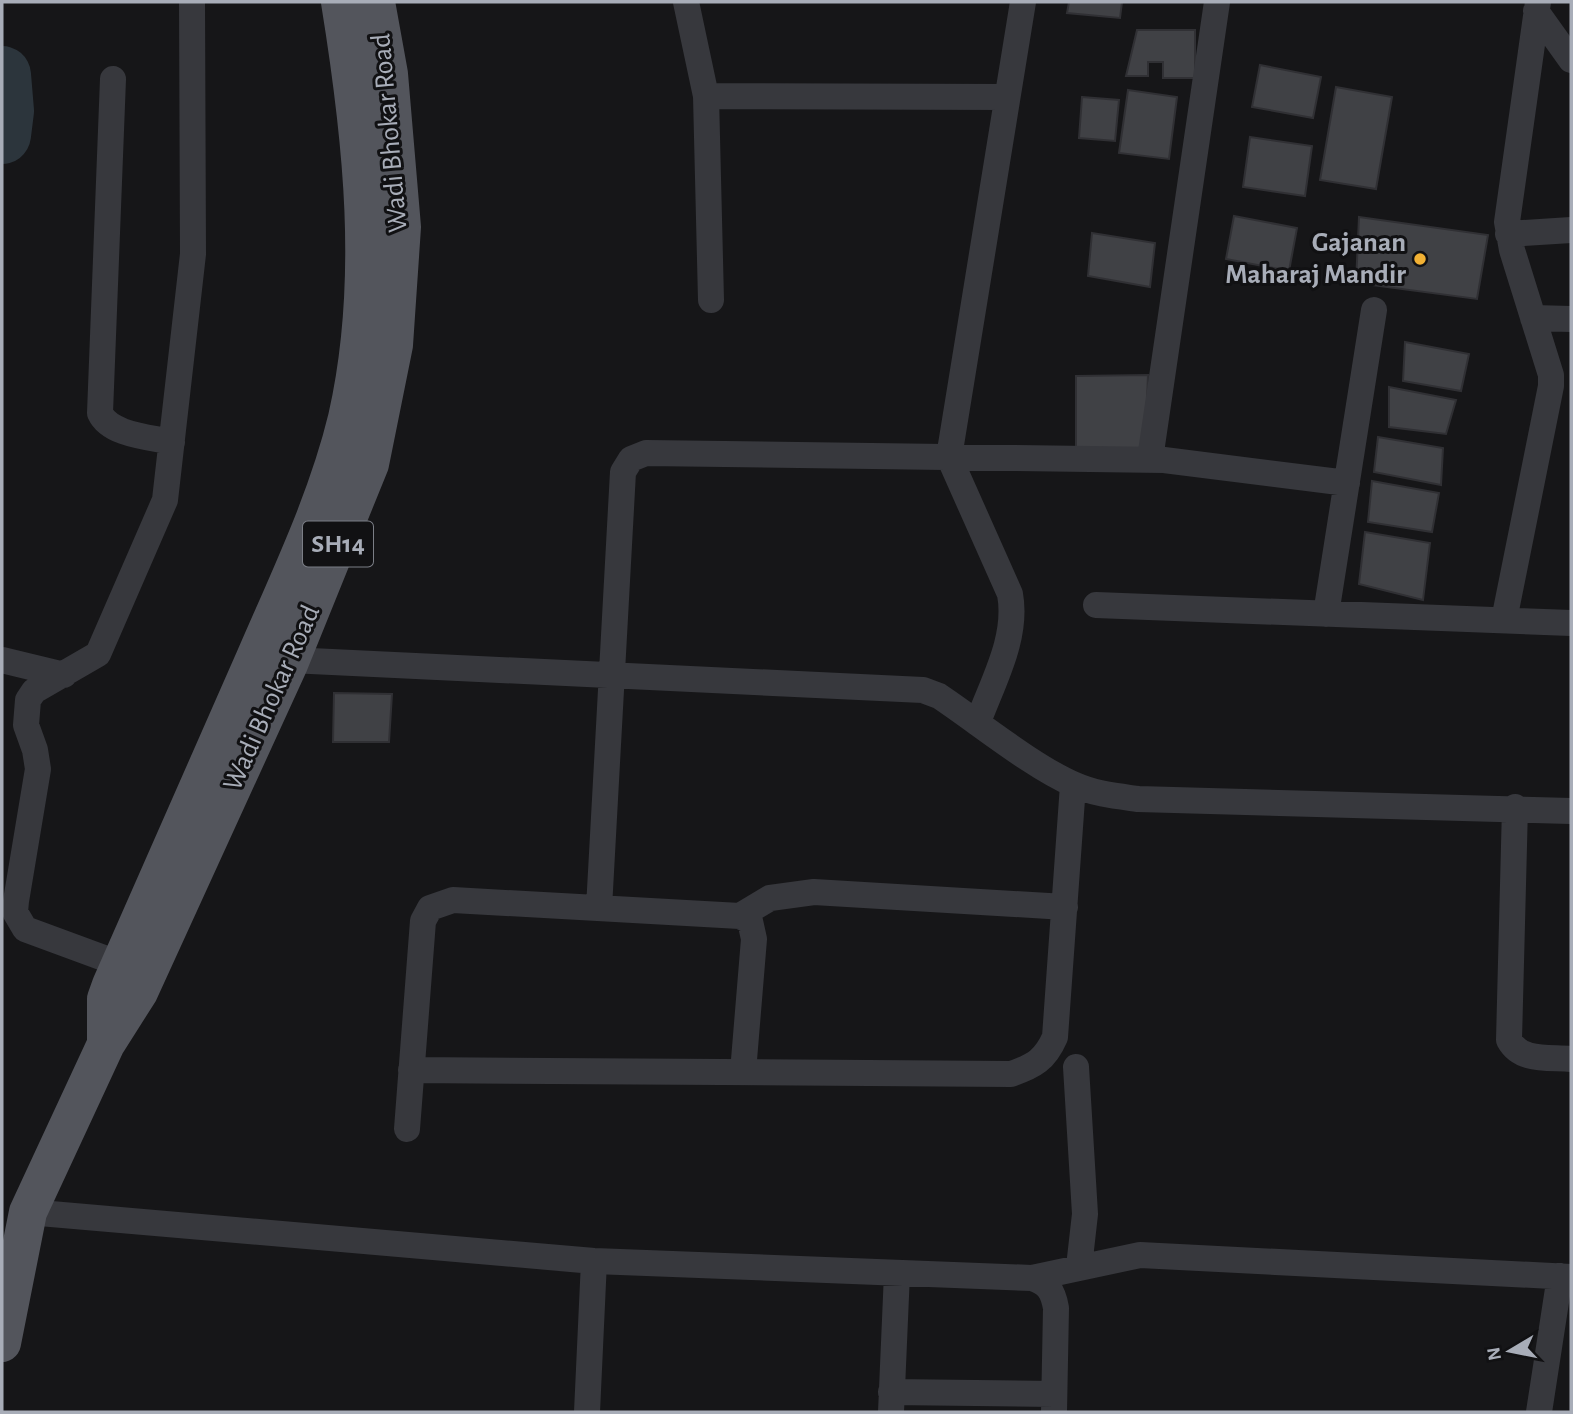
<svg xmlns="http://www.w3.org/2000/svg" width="1573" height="1414" viewBox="0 0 1573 1414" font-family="'Alegreya Sans',sans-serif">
	<rect width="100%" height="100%" fill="#161618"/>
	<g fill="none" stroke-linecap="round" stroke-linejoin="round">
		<path stroke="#2c353c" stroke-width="58" d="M 2,75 L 5,111 L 2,135"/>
	</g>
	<path fill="#404145" stroke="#303034" stroke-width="2" d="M 1069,2 L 1122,2 L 1120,18 L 1067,13 Z
		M 1137,30 L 1195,30 L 1195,78 L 1163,78 L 1163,62 L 1148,62 L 1148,76 L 1126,76 Z
		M 1260,65 L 1321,77 L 1313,118 L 1252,107 Z
		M 1336,87 L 1392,97 L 1376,189 L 1320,180 Z
		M 1128,90 L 1177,97 L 1169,159 L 1119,153 Z
		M 1082,97 L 1119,100 L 1115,141 L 1079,138 Z
		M 1250,137 L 1312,146 L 1305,196 L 1243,187 Z
		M 1234,216 L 1297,228 L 1289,271 L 1226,259 Z
		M 1359,217 L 1488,235 L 1477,299 L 1356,283 Z
		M 1092,233 L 1155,243 L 1150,287 L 1088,276 Z
		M 1405,342 L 1469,354 L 1461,391 L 1403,381 Z
		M 1148,375 L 1145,450 L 1076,449 L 1076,376 Z
		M 1389,387 L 1456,400 L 1446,434 L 1389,427 Z
		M 1378,437 L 1443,448 L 1441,485 L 1374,472 Z
		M 1372,481 L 1439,493 L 1432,532 L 1368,522 Z
		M 1365,532 L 1430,543 L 1423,600 L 1359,584 Z
		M 334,693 L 392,694 L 389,742 L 333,742 Z"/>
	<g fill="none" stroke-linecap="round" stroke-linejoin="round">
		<path stroke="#37383d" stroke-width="26" d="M 686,2 L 706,96 L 711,300
			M 1536,11 L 1571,60
			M 113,79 L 100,413 C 110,435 150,437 172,442
			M 706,96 L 1007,97
			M 1508,234 L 1571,230
			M 1533,318 L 1571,319
			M 1150,459 L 1217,2
			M 1096,605 L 1571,623
			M 1326,614 L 1374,310
			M 1504,620 L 1551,386 L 1551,375 L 1512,250 L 1507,222 L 1538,2
			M 278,657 L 290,660 L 923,690 L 939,696 C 978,722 1033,767 1075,785 C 1095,794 1116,796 1138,799 L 1571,811
			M 2,660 L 64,675
			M 978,722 C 993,681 1018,638 1010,594 L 949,457 L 1023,2
			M 1515,807 L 1509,1040 C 1521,1062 1548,1057 1571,1059
			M 599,908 L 623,472 L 631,459 L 646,453 L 1164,460 L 1347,483
			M 740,916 L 770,898 L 814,892 L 1065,907
			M 120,964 L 25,929 L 15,912 L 16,901 L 38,769 L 35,750 L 26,725 L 28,700 L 34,691 L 98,654 L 165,500 L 193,254 L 192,2
			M 1076,1067 L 1085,1214 L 1079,1267
			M 411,1070 L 1011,1074 C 1034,1066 1045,1060 1055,1037 L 1073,785
			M 407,1129 L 423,921 L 430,908 L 453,900 L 740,916 L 750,921 L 754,939 L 743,1072
			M 28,1212 L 594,1261 L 1032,1278 C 1048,1283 1053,1291 1056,1308 L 1054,1412
			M 1032,1278 L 1140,1255 L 1571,1277
			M 891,1392 L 1054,1394
			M 587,1412 L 594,1261
			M 891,1412 L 897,1273
			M 1539,1412 L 1560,1276"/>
		<path stroke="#53555c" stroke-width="38" d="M 106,1042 L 106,999 L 111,985 C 158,876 206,768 254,660 C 288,581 327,501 347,418 C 378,281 362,138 340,2
			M 2,1343 L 28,1212 L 106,1044 L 139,992 L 289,664 L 370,464 L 394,345 L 402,227 L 389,74 L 376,2"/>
	</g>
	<circle fill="#f2b134" stroke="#111113" stroke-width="2.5" cx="1420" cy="259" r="7"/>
	<g text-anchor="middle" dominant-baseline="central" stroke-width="6" stroke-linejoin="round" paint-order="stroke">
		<rect fill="#111113" stroke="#7b7e86" stroke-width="2" x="303" y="521.5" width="70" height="45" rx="5"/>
		<g font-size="26" font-weight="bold" fill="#a8adb8">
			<text x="338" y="544">SH14</text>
		</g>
		<g font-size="28" fill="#a8adb8" stroke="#111113">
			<text transform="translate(390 133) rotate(-95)">Wadi Bhokar Road</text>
			<text transform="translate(272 698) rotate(-66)">Wadi Bhokar Road</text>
		</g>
		<g font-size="28" font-weight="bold" fill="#a8adb8" stroke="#111113" text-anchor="end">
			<text x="1406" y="243">Gajanan<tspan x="1406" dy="32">Maharaj Mandir</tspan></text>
		</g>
	</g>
	<rect width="1573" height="1414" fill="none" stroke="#a8adb8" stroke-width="7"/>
	<g transform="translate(1510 1351) rotate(260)" stroke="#111113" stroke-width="5" paint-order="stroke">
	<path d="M0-5L12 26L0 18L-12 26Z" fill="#a8adb8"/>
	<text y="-10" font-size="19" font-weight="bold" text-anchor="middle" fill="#a8adb8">N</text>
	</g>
</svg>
